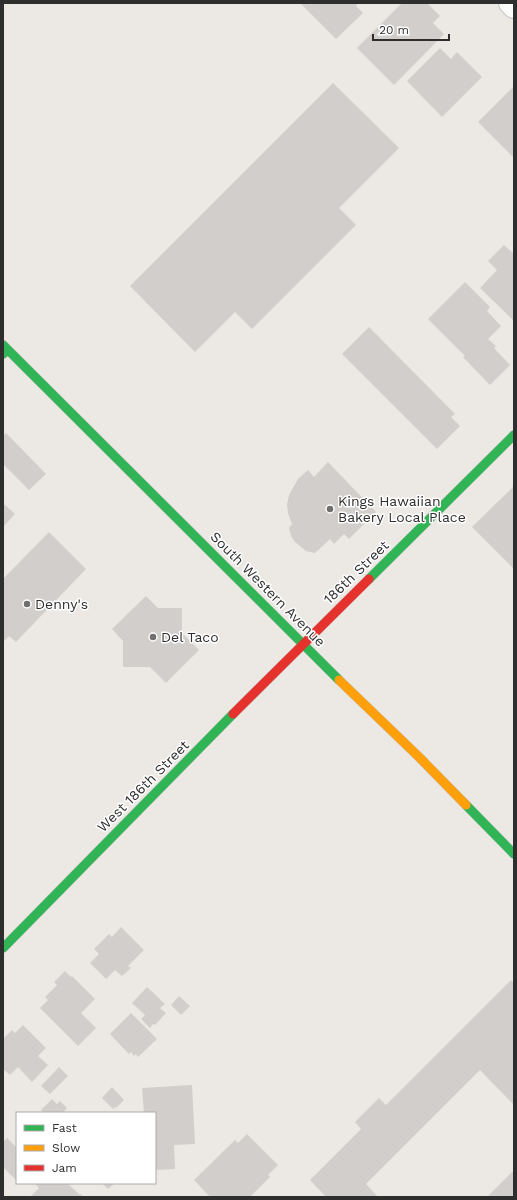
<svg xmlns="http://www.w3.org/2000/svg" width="517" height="1200" viewBox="0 0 517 1200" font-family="'Work Sans',sans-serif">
	<rect width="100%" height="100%" fill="#ece8e4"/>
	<path fill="#d1cecb" d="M 300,3 L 358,3 L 356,6 L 363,13 L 336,39 Z
		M 402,3 L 427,3 L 440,16 L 433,23 L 444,34 L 394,85 L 357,48 Z
		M 440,48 L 451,59 L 457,52 L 482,77 L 442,117 L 407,81 Z
		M 333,83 L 399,148 L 339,208 L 356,225 L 252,329 L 235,312 L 195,352 L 130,286 Z
		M 514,86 L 514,158 L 478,122 Z
		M 504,245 L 514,254 L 514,321 L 480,288 L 497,270 L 488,261 Z
		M 465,282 L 490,307 L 487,311 L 501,326 L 488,339 L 496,346 L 494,348 L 510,365 L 490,385 L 463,357 L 465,356 L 428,319 Z
		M 369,327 L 455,414 L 451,417 L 460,426 L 437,449 L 342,354 Z
		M 6,433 L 46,474 L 29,490 L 3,464 L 3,436 Z
		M 328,462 L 376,512 L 349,539 L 344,534 L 334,544 L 330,539 L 315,553 L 306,551 L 295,542 L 291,536 L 289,528 L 292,524 L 288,513 L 287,505 L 289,495 L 298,479 L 308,470 L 314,477 Z
		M 514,486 L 514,569 L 472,527 Z
		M 3,503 L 15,514 L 3,527 Z
		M 49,532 L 86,569 L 16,642 L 9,636 L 3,642 L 3,579 Z
		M 146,596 L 158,608 L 182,608 L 182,633 L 199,650 L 166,683 L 150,667 L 123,667 L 123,641 L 112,629 Z
		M 121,927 L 144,950 L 128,966 L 131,968 L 122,976 L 115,970 L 106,979 L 90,963 L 99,954 L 94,949 L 109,934 L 112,937 Z
		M 65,971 L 71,977 L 72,976 L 95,999 L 81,1013 L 96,1028 L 78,1046 L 40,1008 L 48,1000 L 45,997 L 57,985 L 54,982 Z
		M 511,980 L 514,983 L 514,1105 L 480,1070 L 366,1184 L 378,1197 L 326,1197 L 310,1180 L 361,1129 L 355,1122 L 379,1098 L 386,1105 Z
		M 147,987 L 165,1004 L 160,1008 L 166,1013 L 155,1025 L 153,1024 L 150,1028 L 141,1019 L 145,1015 L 132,1003 Z
		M 179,996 L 190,1006 L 181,1015 L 171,1005 Z
		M 131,1013 L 157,1039 L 138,1057 L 136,1054 L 134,1056 L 131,1052 L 129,1054 L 110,1034 Z
		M 23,1025 L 46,1048 L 38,1056 L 48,1065 L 32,1082 L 18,1067 L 10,1075 L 3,1069 L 3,1039 L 12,1030 L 15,1033 Z
		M 59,1067 L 68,1076 L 50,1094 L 41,1086 Z
		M 192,1085 L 195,1144 L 174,1145 L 175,1169 L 155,1170 L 155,1113 L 144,1113 L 142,1088 Z
		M 112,1087 L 124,1100 L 116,1108 L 115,1107 L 113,1109 L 102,1098 Z
		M 52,1099 L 57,1104 L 60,1101 L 67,1108 L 64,1111 L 67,1113 L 44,1113 L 41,1110 Z
		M 247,1134 L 278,1165 L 268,1175 L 270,1177 L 250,1197 L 210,1197 L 194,1180 L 235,1140 L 238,1143 Z
		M 7,1138 L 17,1148 L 17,1179 L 16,1180 L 3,1167 L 3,1142 Z
		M 514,1170 L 514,1197 L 487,1197 Z
		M 38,1183 L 67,1183 L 80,1195 L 81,1194 L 83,1197 L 30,1197 L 39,1188 L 36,1185 Z
		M 102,1183 L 115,1183 L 108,1189 Z"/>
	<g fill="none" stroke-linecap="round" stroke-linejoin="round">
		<g stroke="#c5c4c5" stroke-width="24">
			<path id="street" d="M 510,3 L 514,7"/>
		</g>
		<g stroke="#c5c4c5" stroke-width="10">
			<path id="fast" d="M 3,345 L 339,680
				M 3,354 L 8,350
				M 369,579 L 514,435
				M 466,805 L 514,854
				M 3,948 L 233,714"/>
		</g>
		<g stroke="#c5c4c5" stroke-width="10">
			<path id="slow" d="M 339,680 L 419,757 L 466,805"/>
		</g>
		<g stroke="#c5c4c5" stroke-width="10">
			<path id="jam" d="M 233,714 L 369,579"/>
		</g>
		<use href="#street" stroke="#fcfcfb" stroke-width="22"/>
		<use href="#fast" stroke="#30b455" stroke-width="9"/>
		<use href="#slow" stroke="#ff9f0a" stroke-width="9"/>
		<use href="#jam" stroke="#e5322d" stroke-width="9"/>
	</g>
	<g fill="#706f6e" stroke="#fff" stroke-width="1.5">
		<circle cx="330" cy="509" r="4"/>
		<circle cx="27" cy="604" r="4"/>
		<circle cx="153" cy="637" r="4"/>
	</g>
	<g text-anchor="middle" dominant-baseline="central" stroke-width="3" stroke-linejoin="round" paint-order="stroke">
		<g font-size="14" fill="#2e2e2e" stroke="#fff" text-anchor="start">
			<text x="338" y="501">Kings Hawaiian<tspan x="338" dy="16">Bakery Local Place</tspan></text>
			<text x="35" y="604">Denny's</text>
			<text x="161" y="637">Del Taco</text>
		</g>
		<g font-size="14" fill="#2e2e2e" stroke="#fff">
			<text transform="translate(356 572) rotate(-44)">186th Street</text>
			<text transform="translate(268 589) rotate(45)">South Western Avenue</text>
			<text transform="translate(143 786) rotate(-45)">West 186th Street</text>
		</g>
	</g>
	<rect width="517" height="1200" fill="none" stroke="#2e2e2e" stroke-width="8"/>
	<rect x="16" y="1112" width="140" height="72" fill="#ffffff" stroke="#ababab"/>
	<rect x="24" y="1125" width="20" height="6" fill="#30b455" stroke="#ababab"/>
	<text x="52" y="1132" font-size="12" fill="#2e2e2e">Fast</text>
	<rect x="24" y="1145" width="20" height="6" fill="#ff9f0a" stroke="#ababab"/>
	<text x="52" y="1152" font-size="12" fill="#2e2e2e">Slow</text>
	<rect x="24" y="1165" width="20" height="6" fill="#e5322d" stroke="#ababab"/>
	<text x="52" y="1172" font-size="12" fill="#2e2e2e">Jam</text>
	<path d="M373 34v6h76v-6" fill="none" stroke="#2e2e2e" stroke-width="2"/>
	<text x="379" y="34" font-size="12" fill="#2e2e2e" stroke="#ffffff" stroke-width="3" paint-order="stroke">20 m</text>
</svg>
